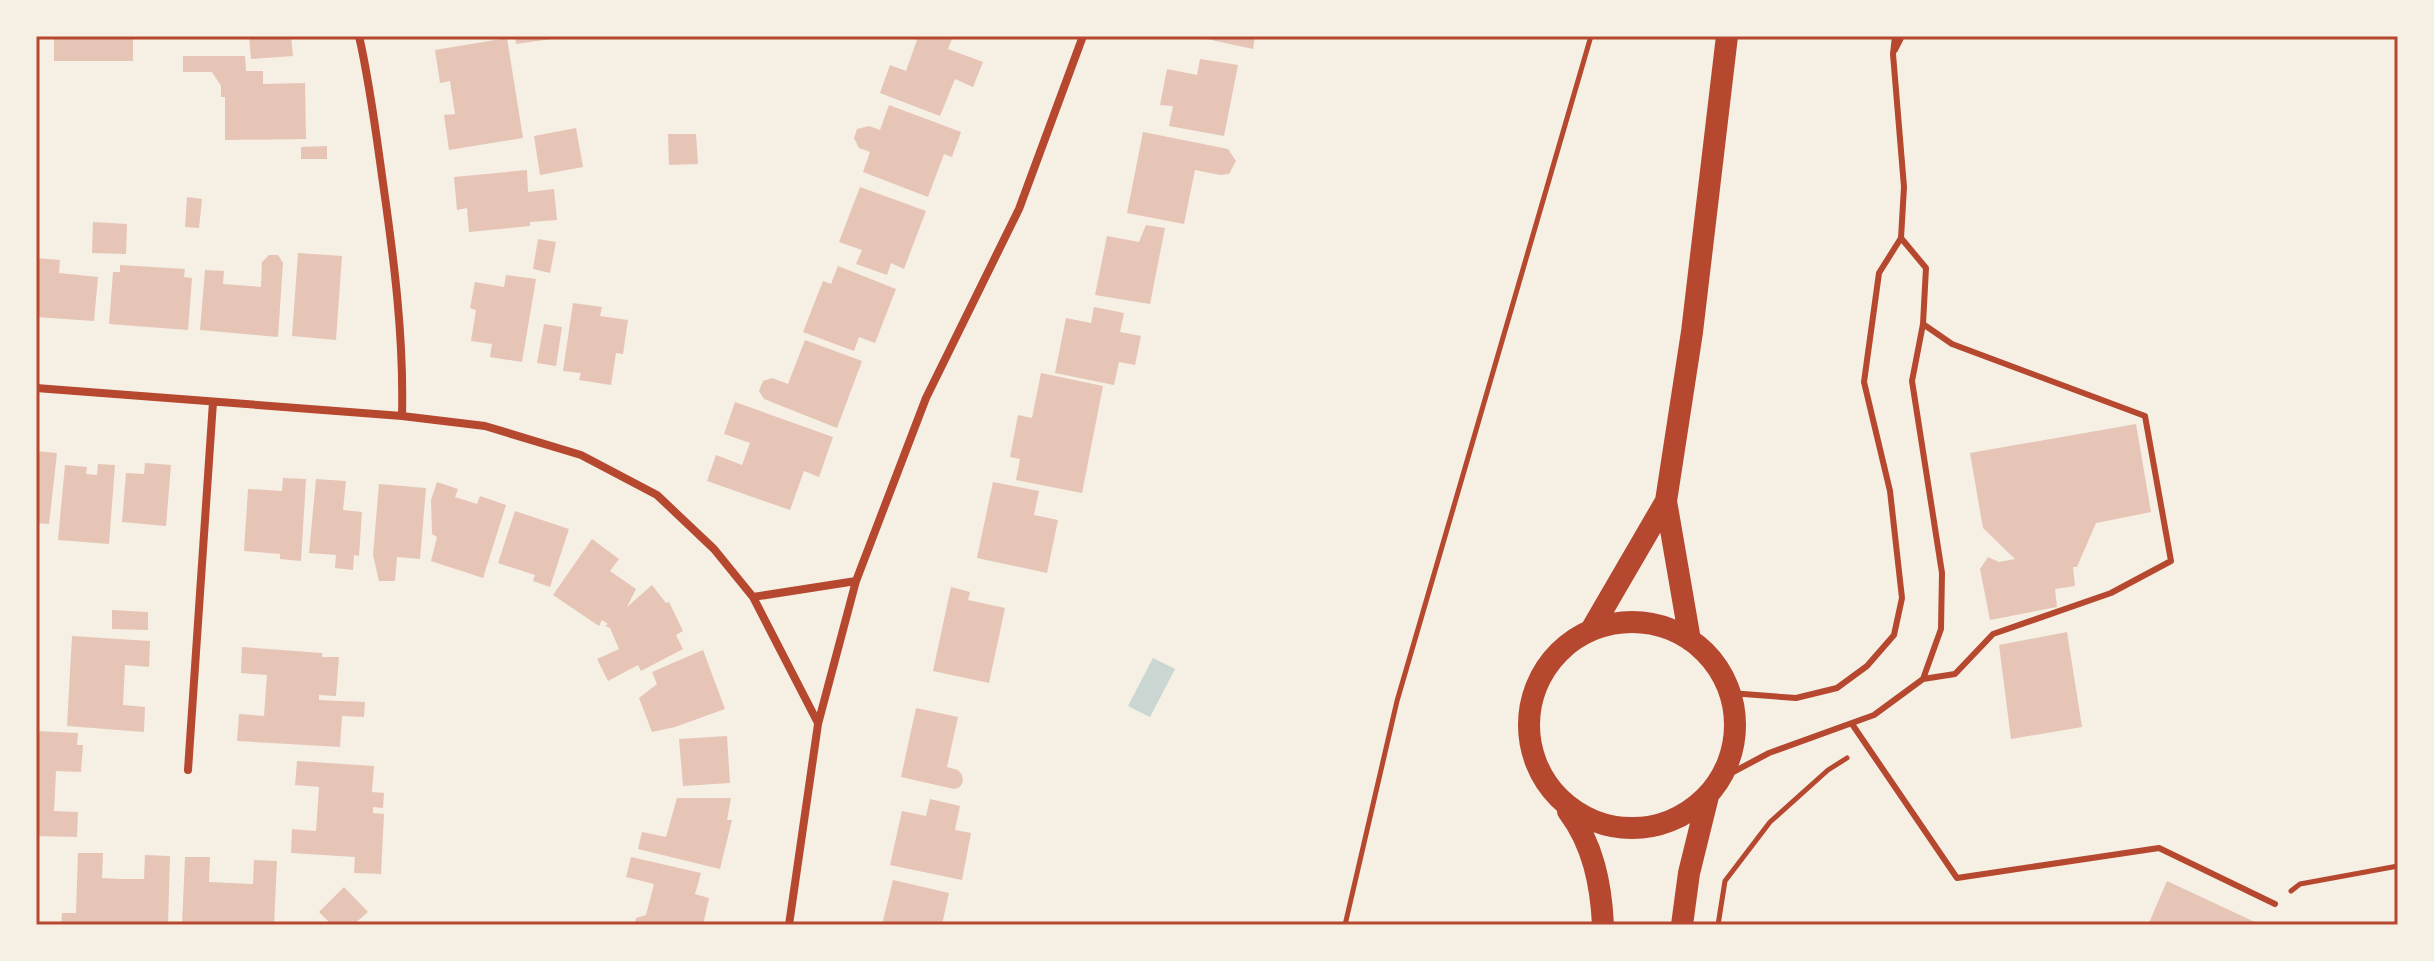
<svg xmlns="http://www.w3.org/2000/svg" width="2434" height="961" viewBox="0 0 2434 961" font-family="Cabin,sans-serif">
	<rect width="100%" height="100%" fill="#f6efe4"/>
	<path fill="#c9d6d2" d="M 1153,658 L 1175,669 L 1150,717 L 1128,706 Z"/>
	<path fill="#e6c5b7" d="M 54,36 L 133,36 L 133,61 L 54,61 Z
		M 249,36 L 291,36 L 293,56 L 251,59 Z
		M 515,36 L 559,36 L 559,38 L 516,44 Z
		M 907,36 L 953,36 L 948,49 L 983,62 L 973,87 L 955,79 L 940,116 L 880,93 L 890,65 L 906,71 L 917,40 Z
		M 1193,36 L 1255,36 L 1253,49 Z
		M 507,38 L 523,138 L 449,150 L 444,115 L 455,114 L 450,81 L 440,83 L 435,50 Z
		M 183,56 L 245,56 L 246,71 L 263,71 L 263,84 L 305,83 L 306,139 L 225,140 L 225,97 L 221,97 L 221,86 L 212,72 L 183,72 Z
		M 1200,59 L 1238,65 L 1224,136 L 1169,126 L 1173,106 L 1160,105 L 1167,69 L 1197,75 Z
		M 889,105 L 961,132 L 952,157 L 944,154 L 928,197 L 863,172 L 870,152 L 859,148 L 854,138 L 857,129 L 869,126 L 880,130 Z
		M 576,128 L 583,167 L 540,175 L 534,136 Z
		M 1143,132 L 1228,149 L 1236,161 L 1229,174 L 1220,175 L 1195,170 L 1184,224 L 1127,213 Z
		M 668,134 L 696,134 L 698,164 L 669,165 Z
		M 327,146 L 327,159 L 301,159 L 301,147 Z
		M 527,170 L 528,192 L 554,189 L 557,220 L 530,222 L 530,226 L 469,232 L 467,208 L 457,210 L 454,177 Z
		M 860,187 L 926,211 L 904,269 L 891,263 L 887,275 L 856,264 L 862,250 L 839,242 Z
		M 187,197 L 202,199 L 199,228 L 185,227 Z
		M 93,222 L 127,224 L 126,254 L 92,253 Z
		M 1146,225 L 1165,228 L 1150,304 L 1095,295 L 1107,236 L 1139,242 Z
		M 538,239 L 556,242 L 550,273 L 533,269 Z
		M 298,253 L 342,256 L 336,340 L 292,336 Z
		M 269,255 L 278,255 L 283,263 L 278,337 L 200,330 L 205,270 L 224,271 L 223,284 L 261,287 L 262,262 Z
		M 36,258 L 60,260 L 59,273 L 98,277 L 94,321 L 36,317 Z
		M 120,265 L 185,269 L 184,277 L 192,278 L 188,330 L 109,324 L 113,272 L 120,272 Z
		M 838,266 L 896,289 L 875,343 L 859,337 L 854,351 L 803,332 L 823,281 L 831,284 Z
		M 506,275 L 536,279 L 522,362 L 490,357 L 492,344 L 471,341 L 476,310 L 470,308 L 475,282 L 504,287 Z
		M 573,303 L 602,307 L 600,316 L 628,320 L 623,354 L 616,353 L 611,385 L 579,380 L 581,373 L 563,371 Z
		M 1094,307 L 1124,313 L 1120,332 L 1141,336 L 1135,365 L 1119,362 L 1114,385 L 1055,373 L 1066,318 L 1091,323 Z
		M 544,324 L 562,327 L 556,366 L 537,363 Z
		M 805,340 L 862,361 L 837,428 L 764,399 L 759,391 L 763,381 L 772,378 L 788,384 Z
		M 1041,373 L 1103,386 L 1082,493 L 1016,480 L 1020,459 L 1010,457 L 1018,415 L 1032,418 Z
		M 735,402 L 833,437 L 819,477 L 804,471 L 790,510 L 707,481 L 716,455 L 742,465 L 750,443 L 724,434 Z
		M 2136,424 L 2151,512 L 2096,523 L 2077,567 L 2073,567 L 2075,586 L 2055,589 L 2057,607 L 1990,620 L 1980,569 L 1988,557 L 1999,562 L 2015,559 L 1983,528 L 1970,453 Z
		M 36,451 L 57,453 L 49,524 L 36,523 Z
		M 145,463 L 171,465 L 166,526 L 122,522 L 126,473 L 144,474 Z
		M 98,464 L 115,465 L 109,544 L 58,540 L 65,465 L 87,467 L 86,474 L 97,475 Z
		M 283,478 L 306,479 L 301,561 L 280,559 L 280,554 L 244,551 L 248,489 L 282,491 Z
		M 316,479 L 346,481 L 343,510 L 362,512 L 359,556 L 354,555 L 353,570 L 335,568 L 336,555 L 309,553 Z
		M 437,482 L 458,489 L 455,497 L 477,504 L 480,496 L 506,505 L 483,578 L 431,561 L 437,537 L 432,534 L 431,500 Z
		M 993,482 L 1039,491 L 1034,515 L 1058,520 L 1047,573 L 977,558 Z
		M 379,484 L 426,488 L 420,559 L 397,557 L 395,581 L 379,581 L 373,555 Z
		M 515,511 L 569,529 L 550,587 L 533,581 L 535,575 L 498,563 Z
		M 592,539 L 619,559 L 610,571 L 636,589 L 627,607 L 652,585 L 666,603 L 669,602 L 683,631 L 676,635 L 683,649 L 641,671 L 638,665 L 608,681 L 597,659 L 619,649 L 610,628 L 605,626 L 608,624 L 602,620 L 599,626 L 553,595 Z
		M 951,587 L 970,592 L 968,600 L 1005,608 L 989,683 L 933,671 Z
		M 112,610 L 148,612 L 148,630 L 112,629 Z
		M 2067,632 L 2082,727 L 2011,739 L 1999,645 Z
		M 72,636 L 150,641 L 149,667 L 125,665 L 123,705 L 145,707 L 144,732 L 67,726 Z
		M 242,647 L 322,653 L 322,657 L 339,657 L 336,696 L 319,695 L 319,700 L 365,702 L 364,717 L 342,716 L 340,747 L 237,741 L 239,714 L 264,716 L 267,675 L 241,673 Z
		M 703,650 L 725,709 L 675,727 L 652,732 L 639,698 L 657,684 L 652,672 Z
		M 916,708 L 958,717 L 947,767 L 958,770 L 962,775 L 963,782 L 960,787 L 954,789 L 901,777 Z
		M 36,731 L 78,733 L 77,745 L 83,745 L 81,772 L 56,771 L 54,811 L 78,812 L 77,837 L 36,836 Z
		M 727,736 L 730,783 L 683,786 L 679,739 Z
		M 297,761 L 374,766 L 372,792 L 384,793 L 383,808 L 373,807 L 373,813 L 384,814 L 381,874 L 354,873 L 355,857 L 291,853 L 292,829 L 316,831 L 319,787 L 295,785 Z
		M 677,798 L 731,798 L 727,820 L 732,820 L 720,869 L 638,849 L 642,832 L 666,837 Z
		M 930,799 L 960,806 L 955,830 L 971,833 L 962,880 L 890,865 L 902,811 L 926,816 Z
		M 78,853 L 103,853 L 102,878 L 120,879 L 144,879 L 145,855 L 170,856 L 168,925 L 61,925 L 62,913 L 76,913 Z
		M 185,857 L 210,857 L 209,882 L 253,884 L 254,860 L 277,861 L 274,925 L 182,925 Z
		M 631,857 L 701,873 L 695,894 L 709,898 L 703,925 L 635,925 L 636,918 L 646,915 L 654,884 L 626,877 Z
		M 893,880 L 949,893 L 942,925 L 882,925 Z
		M 2167,881 L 2257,923 L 2256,925 L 2148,925 Z
		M 344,887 L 368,912 L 353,925 L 332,925 L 319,912 Z"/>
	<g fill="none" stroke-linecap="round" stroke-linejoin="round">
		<path stroke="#b5482f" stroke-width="5" d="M 2291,891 L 2300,884 L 2398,866
			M 1345,925 L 1397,701 L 1591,36
			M 1718,925 L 1725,881 L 1770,822 L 1828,770 L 1847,758"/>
		<path stroke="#b5482f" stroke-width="6" d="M 1895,50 L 1902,36
			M 1923,324 L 1952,344 L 2145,416 L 2171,561 L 2111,593 L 1993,634 L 1955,674 L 1923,679
			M 1730,693 L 1796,698 L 1837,688 L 1867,666 L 1894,635 L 1902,598 L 1890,491 L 1864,382 L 1879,273 L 1901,238 L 1904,187 L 1893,54 L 1895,36
			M 1852,724 L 1957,878 L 2159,848 L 2275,904
			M 1720,779 L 1769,753 L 1874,715 L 1923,679 L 1941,629 L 1942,573 L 1912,381 L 1923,324 L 1926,268 L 1901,238"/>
		<path stroke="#b5482f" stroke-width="8" d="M 359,36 C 370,84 376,133 383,183 C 394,260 404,338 402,416
			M 36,388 L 402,416 L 485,426 L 581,455 L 657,495 L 714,549 L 753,597 L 818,723
			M 753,597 L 856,581
			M 188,770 L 213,402
			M 789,925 L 818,724 L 856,581 L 926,398 L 1019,209 L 1083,36"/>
		<path stroke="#b5482f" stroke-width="22" d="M1529 725a103 103 0 1 1 206 0a103 103 0 1 1-206 0Z
			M 1591,630 L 1666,501
			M 1690,640 L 1666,501 L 1692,332 L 1727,36
			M 1568,811 C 1593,844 1601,884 1603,925
			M 1682,925 L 1689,873 L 1708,796"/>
	</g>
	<rect width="2434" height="961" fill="none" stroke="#f6efe4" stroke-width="76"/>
	<rect x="38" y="38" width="2358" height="885" fill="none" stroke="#b5482f" stroke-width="3"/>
</svg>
